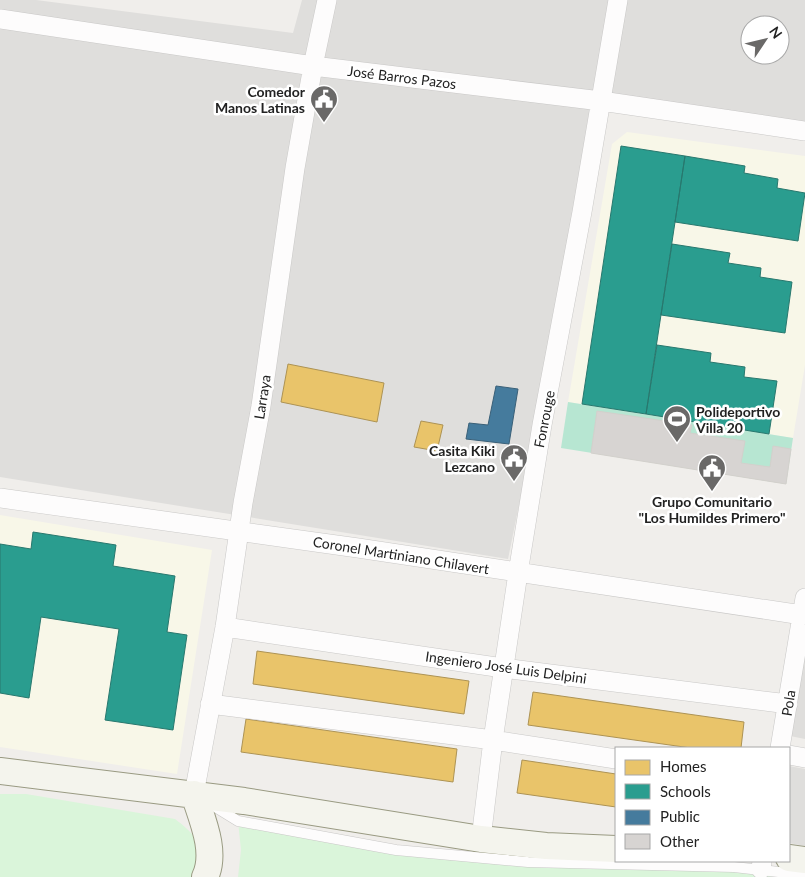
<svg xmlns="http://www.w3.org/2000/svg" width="805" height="877" viewBox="0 0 805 877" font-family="Lato,sans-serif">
	<rect width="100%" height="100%" fill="#f0eeeb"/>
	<path fill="#dfdedc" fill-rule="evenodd" d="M 0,0 L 36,0 L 293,33 L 302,0 L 805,0 L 805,131 L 601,101 L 508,559 L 0,477 ZM 750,25 L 780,25 L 780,55 L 750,55 Z
		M 805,636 L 805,739 L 790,736 Z
		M 789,766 L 805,769 L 805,846 L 789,843 Z"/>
	<path fill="#f8f7e8" d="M 627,132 L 805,156 L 805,365 L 793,438 L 568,402 L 612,144 Z
		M 0,515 L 212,550 L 177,774 L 0,747 Z"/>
	<path fill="#daf5da" d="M 0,794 L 26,794 L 175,819 C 203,840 198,844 197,877 L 0,877 Z
		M 238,821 L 396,850 L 734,867 L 805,877 L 238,877 L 241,850 Z"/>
	<path fill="#b7e6d2" d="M 568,402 L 793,438 L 786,484 L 561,448 Z"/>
	<path fill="#e9c46a" stroke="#ad9354" d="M 288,364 L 384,383 L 377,422 L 281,402 Z
		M 421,421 L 443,425 L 437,451 L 414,447 Z
		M 257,651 L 469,681 L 464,714 L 253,684 Z
		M 533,692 L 744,722 L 741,748 L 691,748 L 528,725 Z
		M 246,719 L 457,749 L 453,782 L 241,752 Z
		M 522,760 L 616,774 L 616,807 L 517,793 Z"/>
	<path fill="#2a9d8f" stroke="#28786e" d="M 621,146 L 685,156 L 646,414 L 582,404 Z
		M 685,156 L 745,166 L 744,173 L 778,179 L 777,188 L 805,193 L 798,241 L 675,222 Z
		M 672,244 L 730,253 L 728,263 L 761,268 L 760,277 L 792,282 L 785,333 L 661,315 Z
		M 657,345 L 711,353 L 710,362 L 745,367 L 744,377 L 777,381 L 769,434 L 646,414 Z
		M 33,532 L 116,545 L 113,566 L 175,576 L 167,632 L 187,635 L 173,730 L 105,720 L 119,629 L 41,617 L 29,698 L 0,693 L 0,544 L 31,549 Z"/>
	<path fill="#457b9d" stroke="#3a6078" d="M 496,386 L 518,389 L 509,444 L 466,439 L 469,423 L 488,425 Z"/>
	<path fill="#d7d4d2" stroke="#d3d0cc" d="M 597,411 L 692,425 L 690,433 L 745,441 L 741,463 L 770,467 L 773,446 L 791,449 L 786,484 L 591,453 Z"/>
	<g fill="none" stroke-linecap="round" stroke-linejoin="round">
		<g stroke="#c9c8c7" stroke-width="11">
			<path id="service" d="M 212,805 L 238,821 L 396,850 L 528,862 L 734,867 L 805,875"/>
		</g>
		<g stroke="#c9c8c7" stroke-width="20">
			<path id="minor" d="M 0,19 L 313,66 L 601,101 L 805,131
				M 0,498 L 358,548 L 802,615
				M 225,627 L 503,668 L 788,704
				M 210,704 L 493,740 L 616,759
				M 780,748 L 805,598
				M 789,755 L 805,758
				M 194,794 L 225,627 L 243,503 L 261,406 L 295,168 L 313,66 L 327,0
				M 481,839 L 493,740 L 518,573 L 542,425 L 582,212 L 618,0
				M 761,869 L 762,861"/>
		</g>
		<g stroke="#999a82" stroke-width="28">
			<path id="secondary" d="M 0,771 L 244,801 L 481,839 L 546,846 L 616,849
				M 194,794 C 202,819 217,852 205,877
				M 789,858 L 805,860"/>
		</g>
		<use href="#service" stroke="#fdfcfc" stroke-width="10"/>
		<use href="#minor" stroke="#fdfcfc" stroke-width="19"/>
		<use href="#secondary" stroke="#f4f4ed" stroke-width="26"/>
	</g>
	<defs>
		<g id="civic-pin" transform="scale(1.4375)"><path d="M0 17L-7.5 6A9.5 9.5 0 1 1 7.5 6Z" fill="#6a6968" stroke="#fff"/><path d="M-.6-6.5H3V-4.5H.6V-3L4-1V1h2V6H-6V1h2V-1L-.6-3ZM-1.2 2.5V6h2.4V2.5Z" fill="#fff"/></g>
		<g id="stadium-pin" transform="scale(1.4375)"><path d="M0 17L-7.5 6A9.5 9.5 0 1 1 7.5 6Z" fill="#6a6968" stroke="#fff"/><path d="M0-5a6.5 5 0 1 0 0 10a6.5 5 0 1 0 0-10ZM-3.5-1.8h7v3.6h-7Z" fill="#fff"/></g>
	</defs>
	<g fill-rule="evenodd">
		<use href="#civic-pin" x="324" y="99"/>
		<use href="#stadium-pin" x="677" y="419"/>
		<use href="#civic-pin" x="514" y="458"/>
		<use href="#civic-pin" x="712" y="468"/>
	</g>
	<g text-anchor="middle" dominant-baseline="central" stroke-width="5" stroke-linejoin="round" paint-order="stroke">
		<g font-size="14" fill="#222" stroke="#fff">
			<text transform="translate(402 77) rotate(7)">José Barros Pazos</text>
			<text transform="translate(262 397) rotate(-81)">Larraya</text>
			<text transform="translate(544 419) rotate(-79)">Fonrouge</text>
			<text transform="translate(401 555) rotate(9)">Coronel Martiniano Chilavert</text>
			<text transform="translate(506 667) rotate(8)">Ingeniero José Luis Delpini</text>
			<text transform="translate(788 703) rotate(-81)">Pola</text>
		</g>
		<g font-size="14" font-weight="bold" fill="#222" stroke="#fff" text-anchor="end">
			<text x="305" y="91">Comedor<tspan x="305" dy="16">Manos Latinas</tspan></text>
			<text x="696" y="411" text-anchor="start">Polideportivo<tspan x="696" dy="16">Villa 20</tspan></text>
			<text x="495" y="450">Casita Kiki<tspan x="495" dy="16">Lezcano</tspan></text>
			<text x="712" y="501" text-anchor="middle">Grupo Comunitario<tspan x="712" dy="16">"Los Humildes Primero"</tspan></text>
		</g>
	</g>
	<rect x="615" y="747" width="175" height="115" fill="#ffffff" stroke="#a7a7a7"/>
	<rect x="625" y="760" width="25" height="15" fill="#e9c46a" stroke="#a7a7a7"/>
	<text x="660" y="772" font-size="15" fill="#222222">Homes</text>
	<rect x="625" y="784" width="25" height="15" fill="#2a9d8f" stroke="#a7a7a7"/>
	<text x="660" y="797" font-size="15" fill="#222222">Schools</text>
	<rect x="625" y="810" width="25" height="15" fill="#457b9d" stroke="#a7a7a7"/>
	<text x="660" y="822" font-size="15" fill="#222222">Public</text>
	<rect x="625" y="834" width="25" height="15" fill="#d7d4d2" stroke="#a7a7a7"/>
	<text x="660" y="847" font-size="15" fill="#222222">Other</text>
	<g transform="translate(765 40) rotate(55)"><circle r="24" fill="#ffffff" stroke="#a7a7a7"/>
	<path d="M0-4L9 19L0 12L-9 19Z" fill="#6a6968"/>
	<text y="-8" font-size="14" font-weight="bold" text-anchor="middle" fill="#222222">N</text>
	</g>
</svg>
